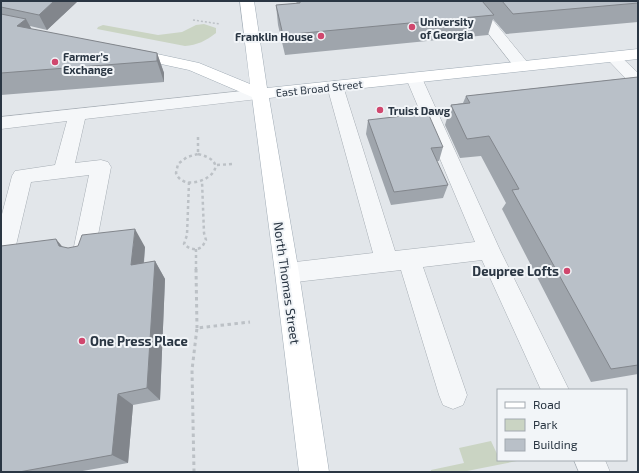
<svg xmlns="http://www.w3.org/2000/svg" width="639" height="473" viewBox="0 0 639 473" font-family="'Exo 2',sans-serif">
	<rect width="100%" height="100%" fill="#e2e6ea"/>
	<path fill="#cad4c3" d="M 204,24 L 216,28 L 216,33 C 206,41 197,45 185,46 L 97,29 L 98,27 L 103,25 L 158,35 L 182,32 L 196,25 Z
		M 491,441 L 498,456 L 498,460 L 522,460 L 462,472 L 431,472 L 431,470 L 464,463 L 459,448 Z"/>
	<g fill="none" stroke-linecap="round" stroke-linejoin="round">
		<g stroke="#a7aeb5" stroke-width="1">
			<path id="minor" d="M 463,1 L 477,1 L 528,63 L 530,66 L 528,69 L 522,71 L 516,69 Z
				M 613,52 L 618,54 L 638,73 L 638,87 L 632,85 L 608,60 L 605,57 L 608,54 Z
				M 414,73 L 420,75 L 422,78 L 500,250 L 569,390 L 541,390 L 482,260 L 423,267 L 467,395 L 463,405 L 453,409 L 443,405 L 439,395 L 401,270 L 287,283 L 279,280 L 275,273 L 279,266 L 287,263 L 373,253 L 327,86 L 329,82 L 335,81 L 341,82 L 343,86 L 395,251 L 475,242 L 406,78 L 408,75 Z
				M 260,89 L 266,90 L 268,94 L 266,98 L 85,119 L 75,163 L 101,160 L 108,162 L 111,167 L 94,256 L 91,263 L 83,265 L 75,263 L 72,256 L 89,175 L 31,182 L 12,262 L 9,269 L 1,272 L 1,218 L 12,176 L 15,171 L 55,165 L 67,121 L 1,129 L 1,117 Z
				M 574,460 L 605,460 L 610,472 L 579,472 Z"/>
		</g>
		<g stroke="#a1acb6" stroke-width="1">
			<path id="major" d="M 240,1 L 254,1 L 267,88 L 638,49 L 638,59 L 269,98 L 299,273 L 329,472 L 299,472 L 275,273 L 252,97 L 189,70 L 124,56 L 121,53 L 124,50 L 129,48 L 199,63 L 250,84 Z"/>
		</g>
		<path stroke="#bcc1c6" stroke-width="1.5" stroke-dasharray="2 2" stroke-linecap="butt" d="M 193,20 L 220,24"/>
		<path stroke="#bcc1c6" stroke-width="2.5" stroke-dasharray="3 3" stroke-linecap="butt" d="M 198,137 L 198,154
			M 198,154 C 244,165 185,199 176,173 L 178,164 L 187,157 Z
			M 217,165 L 233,164
			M 189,182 L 187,235 L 184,244 C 189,249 195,251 202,247 L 206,240 L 204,233 L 202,181
			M 196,249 L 196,270"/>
		<path stroke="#bcc1c6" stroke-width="3" stroke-dasharray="3.5 3.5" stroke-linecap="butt" d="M 196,269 L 197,328
			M 194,472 L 192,370 L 197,328 L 250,322"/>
		<use href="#minor" fill="#f5f7f9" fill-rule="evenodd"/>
		<use href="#major" fill="#fff" fill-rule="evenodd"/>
	</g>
	<path fill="#9fa5ac" d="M 78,1 L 47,30 L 30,26 L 31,29 L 157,53 L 164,73 L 164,82 L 1,95 L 1,3 Z
		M 296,1 L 638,1 L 638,22 L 506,34 L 493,19 L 488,35 L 285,55 L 278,25 L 276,5 L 297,4 Z
		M 638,77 L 638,374 L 591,382 L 502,209 L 506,203 L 481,156 L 460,158 L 445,125 L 451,105 L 463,103 L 466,96 Z
		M 368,120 L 443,147 L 439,161 L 436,161 L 448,185 L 443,198 L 391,205 L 366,134 Z
		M 62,247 L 68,248 L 145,247 L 144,263 L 155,261 L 165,279 L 160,400 L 133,405 L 128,463 L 77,472 L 1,472 Z"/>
	<path fill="#82868c" d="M 54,1 L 78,1 L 47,30 L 39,15 Z
		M 26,19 L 37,39 L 17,26 Z
		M 157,53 L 164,73 L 164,82 L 157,61 Z
		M 135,229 L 145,247 L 142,282 L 131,265 Z
		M 56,239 L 71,257 L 59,246 Z
		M 155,261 L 165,279 L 160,400 L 147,388 Z
		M 118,394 L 133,405 L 128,463 L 112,455 Z"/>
	<path fill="#b9c0c8" stroke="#82868c" d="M 3,1 L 54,1 L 39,15 L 1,7 L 1,3 Z
		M 300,1 L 482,1 L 494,15 L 283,35 L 276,5 L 300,3 Z
		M 502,1 L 638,1 L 638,3 L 513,14 Z
		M 1,14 L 26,19 L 17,26 L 157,53 L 157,61 L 1,73 Z
		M 638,77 L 638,365 L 611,369 L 512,190 L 519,189 L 489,136 L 467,139 L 451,105 L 470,103 L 466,96 Z
		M 428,113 L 443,147 L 431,148 L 448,185 L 394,192 L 368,120 Z
		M 135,229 L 131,265 L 155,261 L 147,388 L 118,394 L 112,455 L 19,472 L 1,472 L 1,246 L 56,239 L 59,246 L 68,248 L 78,246 L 82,235 Z"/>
	<g fill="#d0476e" stroke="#f2f5f8" stroke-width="1.5">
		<circle cx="412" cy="27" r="4"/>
		<circle cx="321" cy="36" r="4"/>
		<circle cx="55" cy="62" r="4"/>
		<circle cx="380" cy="110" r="4"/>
		<circle cx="567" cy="271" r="4"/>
		<circle cx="82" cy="341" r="4"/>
	</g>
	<g text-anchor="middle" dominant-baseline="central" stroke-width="4" stroke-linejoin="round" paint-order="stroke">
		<g font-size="11" font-weight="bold" fill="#2a3643" stroke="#f2f5f8" text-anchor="start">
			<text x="420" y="21">University<tspan x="420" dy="13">of Georgia</tspan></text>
			<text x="313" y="36" text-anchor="end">Franklin House</text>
			<text x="63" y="56">Farmer’s<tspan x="63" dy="13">Exchange</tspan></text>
			<text x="388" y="110">Truist Dawg</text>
		</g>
		<g font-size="11" fill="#2a3643" stroke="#f2f5f8">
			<text transform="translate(319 88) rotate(-6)">East Broad Street</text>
		</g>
		<g font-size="13" font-weight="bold" fill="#2a3643" stroke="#f2f5f8" text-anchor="end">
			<text x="559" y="271">Deupree Lofts</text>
			<text x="90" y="341" text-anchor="start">One Press Place</text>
		</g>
		<g font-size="13" fill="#2a3643" stroke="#f2f5f8">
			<text transform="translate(287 283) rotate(82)">North Thomas Street</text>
		</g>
	</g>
	<rect width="639" height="473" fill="none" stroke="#2a3643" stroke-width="4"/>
	<rect x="497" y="389" width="130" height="72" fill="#f2f5f8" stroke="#a2a9b0"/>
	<rect x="505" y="402" width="20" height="6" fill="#ffffff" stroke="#a2a9b0"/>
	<text x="533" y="409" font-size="12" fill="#2a3643">Road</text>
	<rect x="505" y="419" width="20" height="12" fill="#cad4c3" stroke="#a2a9b0"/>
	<text x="533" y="429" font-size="12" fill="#2a3643">Park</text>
	<rect x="505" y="439" width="20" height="12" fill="#b9c0c8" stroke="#a2a9b0"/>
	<text x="533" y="449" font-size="12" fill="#2a3643">Building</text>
</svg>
